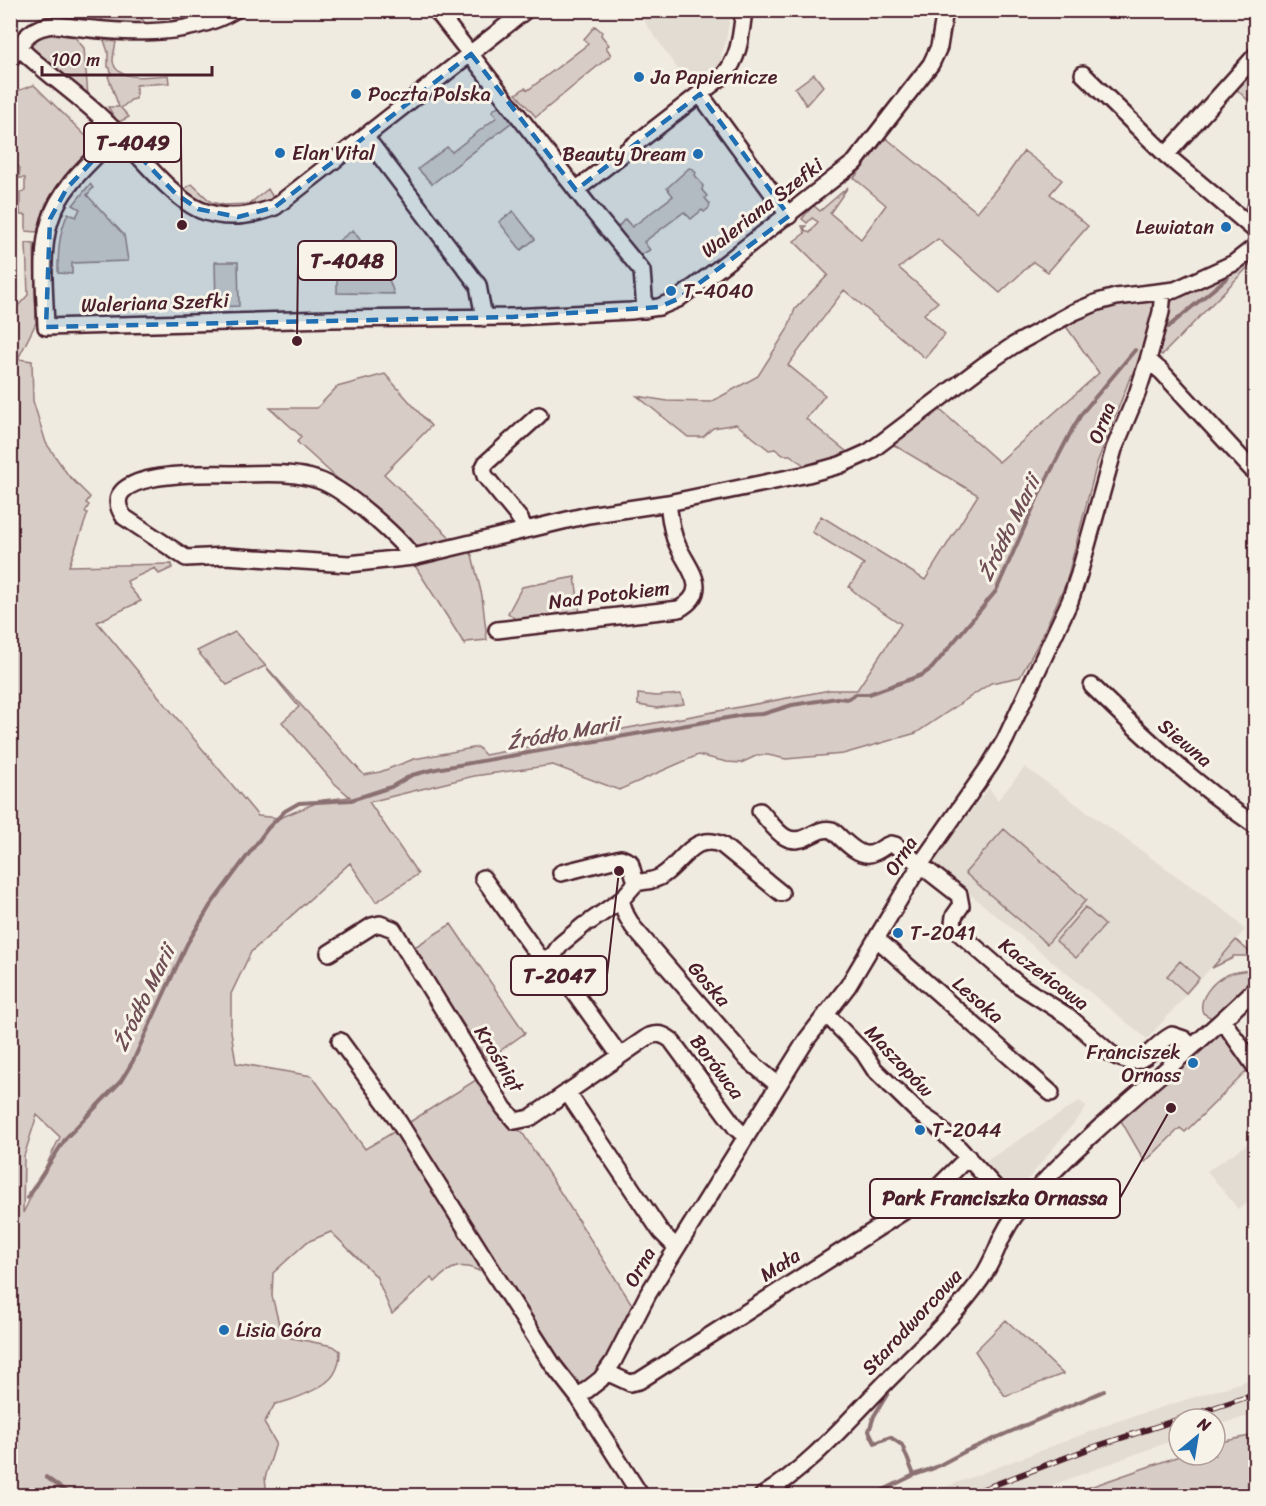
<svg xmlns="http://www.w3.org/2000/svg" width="1266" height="1506" viewBox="0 0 1266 1506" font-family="Sriracha,sans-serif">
	<rect width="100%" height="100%" fill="#f0ebe0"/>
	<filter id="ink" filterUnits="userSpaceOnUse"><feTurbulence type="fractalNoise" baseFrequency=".0167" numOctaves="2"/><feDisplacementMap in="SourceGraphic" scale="12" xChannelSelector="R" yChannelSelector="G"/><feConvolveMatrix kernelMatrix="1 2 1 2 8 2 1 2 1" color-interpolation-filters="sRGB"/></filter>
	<g filter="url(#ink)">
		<path fill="#e3dcd2" d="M 637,11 L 731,11 L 725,45 L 721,55 L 728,59 L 724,66 L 693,91 Z
			M 1025,767 L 1231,915 L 1245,930 L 1147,1039 L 933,864 L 933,859 L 989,788 L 998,800 Z
			M 1080,1101 L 1087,1107 L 1015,1195 L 986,1161 Z
			M 1255,1139 L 1255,1198 L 1238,1209 L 1207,1171 Z
			M 1255,1378 L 1255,1414 L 1215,1426 L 1215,1419 L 1179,1419 L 1179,1438 L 1026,1495 L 925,1495 L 1115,1422 Z"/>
		<path fill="#d8cdc6" stroke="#917678" stroke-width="1.5" fill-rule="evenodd" d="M 95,11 L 135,11 L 147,25 L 139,26 L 104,22 Z
			M 595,26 L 602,32 L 601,35 L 609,45 L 606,47 L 611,55 L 536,117 L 516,94 L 525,88 L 528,90 L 588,44 L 584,39 Z
			M 62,31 L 73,35 L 84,48 L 88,96 L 36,55 L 32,49 C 32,30 48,32 62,31 Z
			M 104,40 L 116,42 C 115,48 113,55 113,61 C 116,83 153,76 168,75 L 169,83 L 136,85 L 136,99 L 131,100 L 121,108 L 129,117 L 121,121 L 117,121 L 108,107 L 119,107 L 108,76 L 111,74 L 110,68 L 108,67 L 108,52 Z
			M 1255,65 L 1255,107 L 1235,88 Z
			M 814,74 L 823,86 L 806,105 L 795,88 Z
			M 34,85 L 95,145 L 46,203 L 37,232 L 26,231 L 26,215 L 20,215 L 20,192 L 25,191 L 25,178 L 19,178 L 20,168 L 11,160 L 10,119 L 18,107 L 14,92 Z
			M 499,105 L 512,122 L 432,184 L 418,169 L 447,147 L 452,152 L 497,117 L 492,111 Z
			M 886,138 L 977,212 L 1002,182 L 1024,151 L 1062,180 L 1050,194 L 1088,226 L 1048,272 L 1033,262 L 1000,293 L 938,239 L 899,268 L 938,302 L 924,314 L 945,334 L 925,358 L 844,290 L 788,365 L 825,395 L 806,419 L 852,456 L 808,468 L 790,455 L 783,455 L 775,449 L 769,450 L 736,424 L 713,428 L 703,437 L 688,437 L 637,396 L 667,401 L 711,402 L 758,376 L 787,330 L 795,309 L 828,275 L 794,241 L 805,233 L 802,226 L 806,226 L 804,229 L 810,233 L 818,222 L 812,218 L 807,223 L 802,219 L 813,205 L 820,211 L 848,187 L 830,213 L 861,239 L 886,205 L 854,178 Z
			M 689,168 L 693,169 L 696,173 L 695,175 L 703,186 L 702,190 L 707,196 L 705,198 L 710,204 L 709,208 L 704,212 L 702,210 L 691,219 L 684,212 L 644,242 L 650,250 L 639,256 L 618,227 L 625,219 L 632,227 L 673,196 L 667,188 Z
			M 90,184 L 93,188 L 87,195 L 124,235 L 128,261 L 72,263 L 72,274 L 58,273 C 58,251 59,233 68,213 L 76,217 L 80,209 L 73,205 Z
			M 192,184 L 211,202 L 224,205 L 249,204 L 268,189 L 274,199 C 243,214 211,210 183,190 Z
			M 513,211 L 535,239 L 521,250 L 499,222 Z
			M 353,230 L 390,282 L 394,294 L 337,293 L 337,242 Z
			M 26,243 L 34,244 L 36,323 L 18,359 L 32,361 L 33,401 L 46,443 L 68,475 L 90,497 L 86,503 L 89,505 L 85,512 L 88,513 L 69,566 L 172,564 L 172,568 L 159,574 L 155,568 L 127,581 L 130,588 L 141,601 L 97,622 L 258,816 L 280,818 L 323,800 L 350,797 L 333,782 L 282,722 L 299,707 L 265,666 L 227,685 L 197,651 L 235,632 L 364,775 L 380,772 L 414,759 L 478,747 L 485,755 L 830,690 L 857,690 L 901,624 L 862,598 L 849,587 L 864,564 L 812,532 L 821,516 L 925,580 L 978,495 L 892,444 L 938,408 L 999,462 L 1099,373 L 1065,325 C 1087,313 1127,295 1153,302 L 1155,311 L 1137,375 L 1131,375 L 1097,463 L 1066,583 L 1039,642 L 1020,677 L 991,683 L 916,733 L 843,754 L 786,759 L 768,755 L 758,755 L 741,763 L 727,762 L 698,755 L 619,790 L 553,765 L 474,776 L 369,802 L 418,874 L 376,902 L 350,863 L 251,952 L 231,994 L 231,1031 L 236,1063 L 312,1076 L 365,1149 L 397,1130 L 476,1254 L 479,1271 C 459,1262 450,1267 435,1282 L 431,1278 L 392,1314 L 376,1276 L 331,1232 L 307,1242 L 273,1273 L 272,1296 L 282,1336 L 333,1346 L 340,1351 C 340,1359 339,1366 334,1374 C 326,1388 291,1401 275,1404 L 264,1423 L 276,1443 L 265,1478 L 267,1495 L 11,1495 L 10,303 L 16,308 L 28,295 ZM 37,1115 L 60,1137 L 23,1213 L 24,1156 Z
			M 1255,257 L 1255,260 L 1162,355 L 1158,352 L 1171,303 L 1175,297 Z
			M 215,262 L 238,262 L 239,306 L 216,307 Z
			M 385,374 L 431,426 L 384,474 L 454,541 L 424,548 L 411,545 L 297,442 L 301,436 L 270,408 L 317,408 L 337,387 Z
			M 469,552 L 472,555 L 482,596 L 487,640 L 466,642 L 465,645 L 414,564 Z
			M 575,577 L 580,614 L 519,622 L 508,613 L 522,587 Z
			M 638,694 L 656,696 L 681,694 L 684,704 L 657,708 L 638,705 Z
			M 1004,829 L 1086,900 L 1047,944 L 965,873 Z
			M 1085,907 L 1105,925 L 1076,958 L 1056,941 Z
			M 451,924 L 525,1033 L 487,1060 L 413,948 Z
			M 1236,940 L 1254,956 L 1233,956 L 1233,958 L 1212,968 Z
			M 1180,961 L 1199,978 L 1186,993 L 1167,976 Z
			M 1255,969 L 1255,979 L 1220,1016 L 1213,1019 L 1203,1013 C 1197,999 1214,980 1227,975 C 1236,971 1246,971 1255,969 Z
			M 1220,1034 L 1222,1034 L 1247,1071 L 1185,1132 L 1180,1128 L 1145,1162 L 1120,1119 L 1166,1076 Z
			M 479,1078 L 508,1125 L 522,1132 L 633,1306 L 598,1372 L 578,1385 L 558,1360 L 405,1125 Z
			M 1006,1320 L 1063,1374 L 1005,1396 L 975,1351 Z
			M 1255,1435 L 1255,1495 L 1067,1495 L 1182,1455 L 1215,1455 L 1215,1443 Z"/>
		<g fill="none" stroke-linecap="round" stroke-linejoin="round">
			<path stroke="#8b6f72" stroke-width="4" d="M 1244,211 L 1256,195
				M 1168,327 L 1228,277
				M 27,1198 L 66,1138 L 121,1081 L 133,1061 L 187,944 L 210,906 L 268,828 L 285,811 L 299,803 L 351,800 L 391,787 L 412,775 L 436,769 L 744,715 L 763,714 L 792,705 L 837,698 L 847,699 L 856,694 L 869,694 L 922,675 L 932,668 L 996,591 L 1041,490 L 1073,428 L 1082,413 L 1135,350
				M 888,1393 L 874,1416 L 869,1431 L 875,1443 L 890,1437 L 902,1445 L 914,1475
				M 46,1477 L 72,1496
				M 871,1496 L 914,1475 L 934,1468 L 966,1451 L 1104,1391"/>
			<g stroke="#4a1f2b" stroke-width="20">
				<path id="minor" d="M 436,10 L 591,209 L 642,271 L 645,310
					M 10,39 C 40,70 77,93 107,123 C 132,146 171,198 200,210 C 225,220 250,217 275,207 L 526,10
					M 10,60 C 23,39 30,26 56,25 C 112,32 184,41 235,10
					M 1083,74 L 1166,155 L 1256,231
					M 700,94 L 789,216
					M 118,134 C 94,159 60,186 50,221 C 40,251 45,294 46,327 L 331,319 L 512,317 L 631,311 L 659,307 L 678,299 L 718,269 L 855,162 L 931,64 L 939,47 L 945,10
					M 365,136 L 478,285 L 484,318
					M 1166,155 L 1256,55
					M 576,190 L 724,75 C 740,57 741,34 744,10
					M 1148,360 L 1162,372 L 1256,474
					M 525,529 L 520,519 L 485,476 L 483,469 L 486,463 L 539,415
					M 413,557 C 396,535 344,488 318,480 C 292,471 263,474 237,474 C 215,474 90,468 124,517 L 186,558 L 226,556 L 349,564 L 413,557 L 588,515 L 668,503 L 808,474 L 840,465 L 869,452 L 984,365 L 1014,345 L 1074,312 L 1098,302 L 1116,297 L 1175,290 L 1234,263 L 1256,246
					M 497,630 L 679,609 C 713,590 687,568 677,544 C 671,532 670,516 668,503
					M 1092,686 C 1143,736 1196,785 1256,826
					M 760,811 C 775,827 785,849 809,836 C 817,832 823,828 832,830 C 841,837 856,856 869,854 C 876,854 883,846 891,844 L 895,845 L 959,895 L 961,906 L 954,916 L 953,924 L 958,932 L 1019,985 L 1069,1017 L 1110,1053 C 1145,1074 1147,1048 1172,1035 L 1184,1039 L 1192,1047
					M 561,873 L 621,858 L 630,862 L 636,883 L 621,900 L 626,915 L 633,927 L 747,1059 L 778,1085
					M 483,878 L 538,955 L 559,971 L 620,1056
					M 636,883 C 645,881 656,881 663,875 C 683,862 694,832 722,845 L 781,893
					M 591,921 L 621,900
					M 877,939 L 1051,1093
					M 329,953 L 372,926 L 380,924 L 393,929 L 504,1108 L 515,1121 L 530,1118 L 649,1036 C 658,1033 663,1034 671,1040 L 736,1128 L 746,1137
					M 548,963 L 561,944 L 584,925
					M 826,1014 L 863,1052 L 874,1069 L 919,1113 L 935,1124 L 956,1145 L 1018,1212
					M 1223,1021 L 1256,1068
					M 340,1041 L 395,1116 L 490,1267 L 553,1365 L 578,1397 L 641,1496
					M 567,1092 L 661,1232 L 676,1247
					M 606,1372 L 630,1383 L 639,1381 L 920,1201 L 940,1185 L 968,1157
					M 578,1397 L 601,1379 L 613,1362 L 648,1294 L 807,1039 L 848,986 L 920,865 L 990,765 L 1005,740 L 1070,601 L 1079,574 L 1114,449 L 1137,394 L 1148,360 L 1161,312 L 1163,292
					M 762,1496 C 812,1465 851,1417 892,1376 C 922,1345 956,1315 981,1279 C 991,1265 996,1250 1003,1235 C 1010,1221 1019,1209 1029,1198 C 1097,1121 1183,1061 1256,988"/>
			</g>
			<use href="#minor" stroke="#f7f3e8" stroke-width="15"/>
			<g stroke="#4a1f2b" stroke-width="6">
				<path id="rail" d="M 965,1496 L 1091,1448 L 1256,1394"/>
			</g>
			<use href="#rail" stroke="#f7f3e8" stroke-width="4" stroke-dasharray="11" stroke-linecap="butt"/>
		</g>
	</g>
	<path fill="#1f6fb2" fill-opacity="0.2" stroke="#1f6fb2" stroke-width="4.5" stroke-dasharray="12 8" stroke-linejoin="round" d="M 471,54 L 576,190 L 700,94 L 789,216 L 678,299 L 659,307 L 512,317 L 46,327 L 50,219 L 67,188 L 118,134 L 176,194 L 198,209 L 238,217 L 275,207 Z"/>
	<g fill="#1f6fb2" stroke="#f7f3e8" stroke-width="2">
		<circle cx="639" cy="77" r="6"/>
		<circle cx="356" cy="94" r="6"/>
		<circle cx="280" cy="153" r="6"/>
		<circle cx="698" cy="154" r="6"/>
		<circle cx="1226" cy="227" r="6"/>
		<circle cx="671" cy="291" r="6"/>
		<circle cx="898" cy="933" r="6"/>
		<circle cx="1193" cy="1063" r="6"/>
		<circle cx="920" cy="1130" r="6"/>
		<circle cx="224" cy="1330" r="6"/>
	</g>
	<g text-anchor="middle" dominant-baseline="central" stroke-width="6" stroke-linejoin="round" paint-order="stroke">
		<g font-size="20" fill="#4a1f2b" stroke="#f7f3e8" text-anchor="start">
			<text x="651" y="77">Ja Papiernicze</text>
			<text x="368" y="94">Poczta Polska</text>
			<text x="292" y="153">Elan Vital</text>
			<text x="686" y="154" text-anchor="end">Beauty Dream</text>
			<text x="1214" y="227" text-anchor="end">Lewiatan</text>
			<text x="683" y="291">T-4040</text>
			<text x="910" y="933">T-2041</text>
			<text x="1181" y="1052" text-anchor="end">Franciszek<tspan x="1181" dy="23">Ornass</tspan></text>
			<text x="932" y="1130">T-2044</text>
			<text x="236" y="1330">Lisia Góra</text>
		</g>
		<g font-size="20" fill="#4a1f2b" stroke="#f7f3e8">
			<text transform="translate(762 208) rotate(-38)">Waleriana Szefki</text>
			<text transform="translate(155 303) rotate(-2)">Waleriana Szefki</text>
			<text transform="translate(1102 423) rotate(-69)">Orna</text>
			<text transform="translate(609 595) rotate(-7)">Nad Potokiem</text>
			<text transform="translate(1185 743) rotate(40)">Siewna</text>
			<text transform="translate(901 856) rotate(-57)">Orna</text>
			<text transform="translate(1044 974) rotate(37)">Kaczeńcowa</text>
			<text transform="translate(709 984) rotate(49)">Goska</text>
			<text transform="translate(978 1000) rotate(41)">Lesoka</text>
			<text transform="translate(499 1059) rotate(58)">Krośniąt</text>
			<text transform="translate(899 1061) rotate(47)">Maszopów</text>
			<text transform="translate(717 1067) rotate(53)">Borówca</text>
			<text transform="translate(780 1265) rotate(-33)">Mała</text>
			<text transform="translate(640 1267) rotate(-60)">Orna</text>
			<text transform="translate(912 1322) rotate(-47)">Starodworcowa</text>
		</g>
		<g font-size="21" font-style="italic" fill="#704e55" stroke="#f7f3e8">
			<text transform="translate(1009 528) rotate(-64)">Źródło Marii</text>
			<text transform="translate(563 733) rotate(-10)">Źródło Marii</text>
			<text transform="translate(144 998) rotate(-64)">Źródło Marii</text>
		</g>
	</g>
	<path fill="none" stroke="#4a1f2b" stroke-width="2" d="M182 225L181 143M297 341L298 261M619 871L607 975M1171 1108L1120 1198"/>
	<g fill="#4a1f2b" stroke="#f7f3e8" stroke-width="2">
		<circle cx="182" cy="225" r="6"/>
		<circle cx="297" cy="341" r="6"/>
		<circle cx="619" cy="871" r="6"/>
		<circle cx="1171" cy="1108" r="6"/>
	</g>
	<g fill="#f7f3e8" stroke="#4a1f2b" stroke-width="2">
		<rect x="84" y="123" width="97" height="39" rx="6"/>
		<rect x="298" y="241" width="98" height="39" rx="6"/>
		<rect x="511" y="956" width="96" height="39" rx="6"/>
		<rect x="870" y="1179" width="250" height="39" rx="6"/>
	</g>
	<g font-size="21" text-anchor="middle" font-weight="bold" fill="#4a1f2b">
		<text x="133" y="150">T-4049</text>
		<text x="347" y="268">T-4048</text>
		<text x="559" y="983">T-2047</text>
		<text x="995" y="1205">Park Franciszka Ornassa</text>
	</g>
	<rect width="1266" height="1506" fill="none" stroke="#f7f3e8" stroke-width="36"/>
	<rect x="18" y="18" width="1230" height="1470" fill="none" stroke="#4a1f2b" stroke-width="2" filter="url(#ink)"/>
	<g transform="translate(1197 1437) rotate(30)"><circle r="28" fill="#f7f3e8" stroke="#b29e9c" stroke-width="1.5"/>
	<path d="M0-4.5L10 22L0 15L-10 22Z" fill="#1f6fb2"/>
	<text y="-9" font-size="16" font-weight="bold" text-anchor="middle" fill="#4a1f2b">N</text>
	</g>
	<path d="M42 66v9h170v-9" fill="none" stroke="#4a1f2b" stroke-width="3"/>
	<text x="51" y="66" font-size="18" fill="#4a1f2b" stroke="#f7f3e8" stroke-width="4.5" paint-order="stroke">100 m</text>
</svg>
